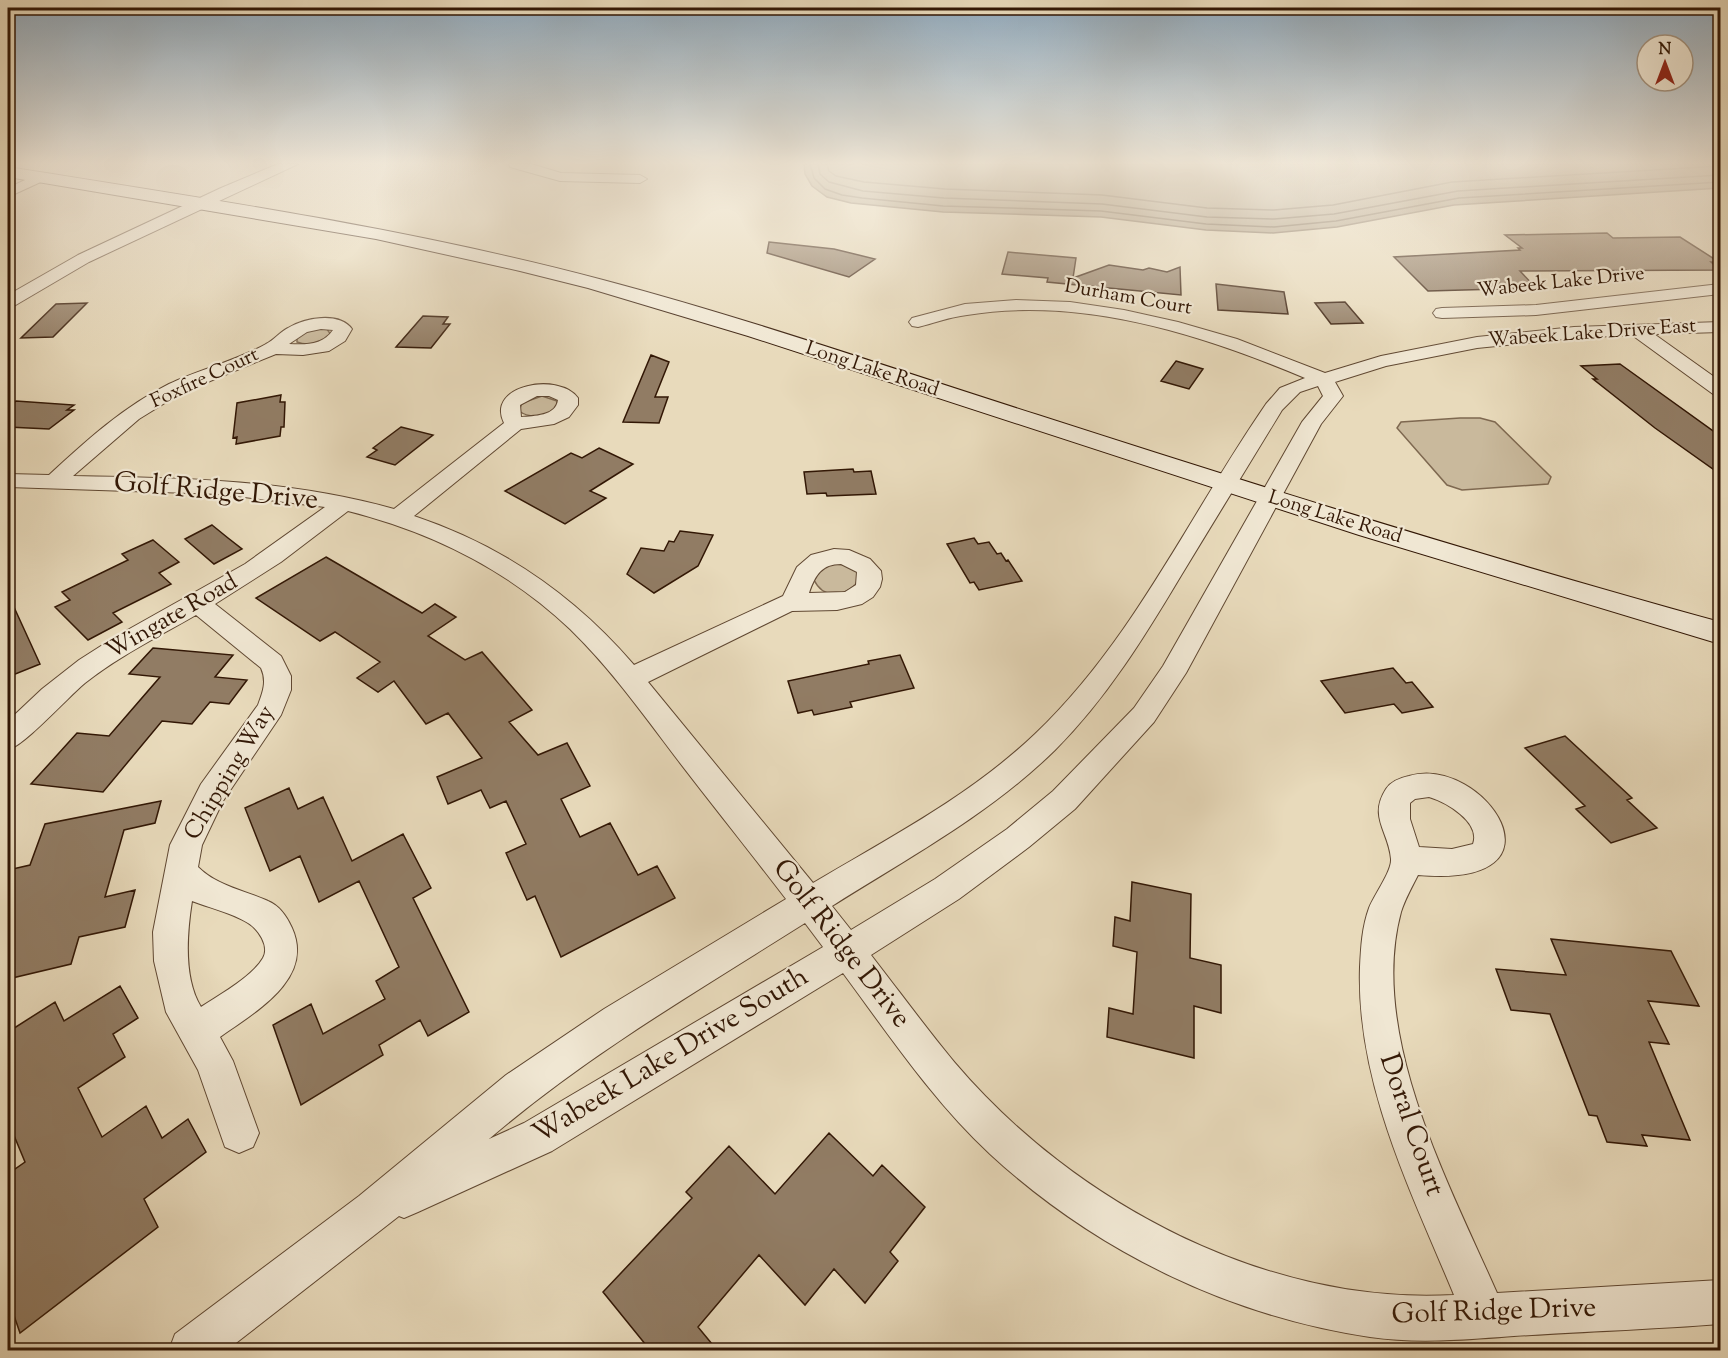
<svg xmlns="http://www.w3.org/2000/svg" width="1728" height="1358" viewBox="0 0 1728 1358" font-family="'Sorts Mill Goudy',serif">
	<rect width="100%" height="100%" fill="#e8dabb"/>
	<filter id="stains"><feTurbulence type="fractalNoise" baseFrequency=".00333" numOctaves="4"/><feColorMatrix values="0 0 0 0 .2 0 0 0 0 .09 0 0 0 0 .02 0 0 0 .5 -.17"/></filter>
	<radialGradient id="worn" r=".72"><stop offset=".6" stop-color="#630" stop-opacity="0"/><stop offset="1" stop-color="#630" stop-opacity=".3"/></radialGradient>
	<path fill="#c9b99c" stroke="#7e6850" stroke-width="1.5" d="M 314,329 L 327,329 L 331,335 C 320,342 310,347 297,342 L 297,336 Z
		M 542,396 L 557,401 L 556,408 C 545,417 530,419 519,411 L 522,403 Z
		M 1460,418 L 1480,418 L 1495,422 L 1551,477 L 1548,484 L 1462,490 L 1447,485 L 1397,428 L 1401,422 Z
		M 832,564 C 893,564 833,619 814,580 L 819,570 Z"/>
	<path fill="#aa987d" stroke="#7a644d" stroke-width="1.5" d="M 804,164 L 1720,164 L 1720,188 L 1454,205 L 1337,227 L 1273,233 L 1206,230 L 1101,217 L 943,212 L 851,203 L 827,197 L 812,186 L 805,174 Z"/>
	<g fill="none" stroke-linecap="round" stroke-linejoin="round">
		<path stroke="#6e5841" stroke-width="1.5" d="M 810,164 L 814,178 L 825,189 L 842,195 L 862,198 L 943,206 L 1101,211 L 1206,224 L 1274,227 L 1336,221 L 1459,198 L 1720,182
			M 818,164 L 820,174 L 829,182 L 863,191 L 944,198 L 1102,204 L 1207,217 L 1274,219 L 1334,214 L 1458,191 L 1720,175
			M 827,164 L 829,171 L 836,176 L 864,182 L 945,189 L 1102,195 L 1207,208 L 1274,210 L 1333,205 L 1452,182 L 1720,166"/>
	</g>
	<path fill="#917c64" stroke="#321705" stroke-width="1.5" d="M 1607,233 L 1613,238 L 1680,237 L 1719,262 L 1711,262 L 1720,270 L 1520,271 L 1536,288 L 1428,291 L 1394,257 L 1520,250 L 1518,248 L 1522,248 L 1505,235 Z
		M 769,242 L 834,249 L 875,259 L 849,277 L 767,253 Z
		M 1008,252 L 1076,258 L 1073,278 L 1109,265 L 1143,270 L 1149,268 L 1167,272 L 1180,267 L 1181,295 L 1047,282 L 1048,278 L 1002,274 Z
		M 1216,284 L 1284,292 L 1288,314 L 1218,310 Z
		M 1345,302 L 1363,323 L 1331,324 L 1315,303 Z
		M 87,303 L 53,337 L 21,338 L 56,304 Z
		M 423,316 L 448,317 L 443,324 L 450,324 L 431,348 L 396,347 Z
		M 651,355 L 669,362 L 655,397 L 668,397 L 659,423 L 623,422 Z
		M 1176,361 L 1203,369 L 1189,389 L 1161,381 Z
		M 1620,364 L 1720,436 L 1720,474 L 1655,428 L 1593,379 L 1597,379 L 1581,366 Z
		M 281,395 L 280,402 L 285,402 L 284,427 L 281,427 L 280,436 L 236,444 L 237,437 L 233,438 L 237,403 Z
		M 16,401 L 74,405 L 67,410 L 74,410 L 49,429 L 8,427 L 8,408 Z
		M 401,427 L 433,435 L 395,465 L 367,457 L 377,450 L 373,448 Z
		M 599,448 L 633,464 L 590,491 L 606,498 L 565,524 L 505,491 L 571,453 L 582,458 Z
		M 853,469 L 854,472 L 871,471 L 876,494 L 827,496 L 826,493 L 807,494 L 804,472 Z
		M 212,525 L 228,538 L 242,549 L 214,564 L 185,539 Z
		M 680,531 L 713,535 L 698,566 L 654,593 L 627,574 L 641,548 L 664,551 L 669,541 L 674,542 Z
		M 974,538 L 978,544 L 989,542 L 997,554 L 1001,553 L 1006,561 L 1008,560 L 1022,581 L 979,590 L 974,582 L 970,583 L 947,544 Z
		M 153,540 L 179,562 L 159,573 L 171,584 L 113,613 L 122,622 L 88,640 L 55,607 L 70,600 L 62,592 L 128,560 L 122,554 Z
		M 326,557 L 422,613 L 435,604 L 456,617 L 428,636 L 465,660 L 482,652 L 532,710 L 509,722 L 538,755 L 567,743 L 590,786 L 561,799 L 580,837 L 610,823 L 638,875 L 657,866 L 675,898 L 561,957 L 535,896 L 527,900 L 506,853 L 526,844 L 506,801 L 490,808 L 481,790 L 448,804 L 437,777 L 482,758 L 448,713 L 426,724 L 394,681 L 378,692 L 357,678 L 380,662 L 335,632 L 320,641 L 256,598 Z
		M 8,594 L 40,664 L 8,677 Z
		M 153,648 L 233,655 L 215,677 L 247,680 L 229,704 L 210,702 L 192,724 L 162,721 L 103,792 L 31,784 L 77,733 L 109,736 L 160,677 L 129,674 Z
		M 900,655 L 914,688 L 850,702 L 852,707 L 814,715 L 812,710 L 798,713 L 788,681 L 869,664 L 868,661 Z
		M 1393,668 L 1406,683 L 1412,682 L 1433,707 L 1402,713 L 1394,704 L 1345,713 L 1321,681 Z
		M 1565,736 L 1632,798 L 1627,800 L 1657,828 L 1611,843 L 1576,809 L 1585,806 L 1525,748 Z
		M 289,788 L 298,809 L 323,797 L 352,861 L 403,834 L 431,888 L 413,898 L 469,1012 L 428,1036 L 420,1020 L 379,1045 L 383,1055 L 301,1105 L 273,1025 L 311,1004 L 323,1034 L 385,999 L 376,981 L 399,967 L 359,881 L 319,902 L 300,856 L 270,871 L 245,808 Z
		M 161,801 L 155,823 L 124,830 L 105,897 L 135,890 L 125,927 L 79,937 L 71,964 L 8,979 L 8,870 L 30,865 L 45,824 Z
		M 1132,882 L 1191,894 L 1190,958 L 1221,965 L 1221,1013 L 1194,1006 L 1194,1058 L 1107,1037 L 1109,1008 L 1133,1014 L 1137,952 L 1113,946 L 1115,917 L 1130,921 Z
		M 1551,939 L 1671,951 L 1699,1006 L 1648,1001 L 1669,1044 L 1649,1042 L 1690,1140 L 1642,1135 L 1647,1146 L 1607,1142 L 1597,1116 L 1589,1115 L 1550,1014 L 1511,1010 L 1496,969 L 1566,975 Z
		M 120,986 L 138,1018 L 113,1034 L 125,1057 L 78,1088 L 102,1137 L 146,1106 L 162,1138 L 188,1119 L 206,1152 L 144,1199 L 158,1227 L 20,1333 L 8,1298 L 8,1174 L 25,1162 L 8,1121 L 8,1032 L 55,1002 L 64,1021 Z
		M 829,1133 L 873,1176 L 882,1165 L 925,1207 L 890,1252 L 898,1261 L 865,1303 L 834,1269 L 805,1305 L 759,1255 L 698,1327 L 717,1350 L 650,1350 L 603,1292 L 692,1198 L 686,1192 L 729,1146 L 775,1194 Z"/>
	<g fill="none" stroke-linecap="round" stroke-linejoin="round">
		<g stroke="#604832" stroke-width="2">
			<path id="street" d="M 278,164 L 298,164 L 89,262 L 14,306 L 8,307 L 8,295 L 78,255 L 221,188 Z
				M 509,164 L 531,164 L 561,173 L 640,175 L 647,179 L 640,183 L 560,181 L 510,167 Z
				M 40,173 L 45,174 L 47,177 L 45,180 L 8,197 L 8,188 Z
				M 1720,284 L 1720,294 L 1536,315 L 1442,318 L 1436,317 L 1433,313 L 1436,309 L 1442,308 L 1536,305 Z
				M 1016,300 L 1070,302 L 1124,310 L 1178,322 L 1237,339 L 1325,373 L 1381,356 L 1477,337 L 1574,327 L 1720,322 L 1720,332 L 1654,334 L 1720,381 L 1720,396 L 1713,394 L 1632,335 L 1574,338 L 1477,348 L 1386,366 L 1335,382 L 1343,396 L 1321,424 L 1186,673 L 1154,722 L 1075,809 L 1029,847 L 959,899 L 871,955 C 899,991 926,1028 955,1063 C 1074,1203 1268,1306 1454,1295 C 1411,1191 1356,1083 1360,967 C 1361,947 1362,927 1369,908 C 1374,895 1392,871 1391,859 C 1389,832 1368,817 1386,789 C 1391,781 1400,778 1409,776 C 1483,754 1577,889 1418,875 C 1412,887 1405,899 1401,912 C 1368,1034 1449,1184 1497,1293 L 1720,1280 L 1720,1324 C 1658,1329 1595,1331 1532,1335 C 1479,1338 1424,1345 1370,1337 C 1229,1316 1095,1251 990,1154 C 933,1101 889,1035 843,973 L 552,1151 L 418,1212 L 404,1218 L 399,1216 L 227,1350 L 169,1350 L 175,1334 L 359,1196 L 506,1075 L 604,1009 L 786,899 C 750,852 713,806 677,759 C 643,714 611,669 570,629 C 508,570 431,532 348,511 L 281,562 L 215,604 L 281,656 L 291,676 L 291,690 L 281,715 L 223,801 L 202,845 L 198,867 C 217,886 244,890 268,901 C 280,906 287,917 292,928 C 315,979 255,1012 220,1037 L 233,1061 L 259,1133 L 253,1147 L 239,1153 L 225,1147 L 198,1070 L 166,1012 L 154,961 L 153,932 L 170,845 L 201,784 L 258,705 C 263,692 267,681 261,668 L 196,615 C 158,637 119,656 85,683 C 66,699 26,744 8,750 L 8,721 L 42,689 L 79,660 L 115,637 L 245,564 L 325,507 L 220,494 L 8,487 L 8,474 L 49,475 C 86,441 123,407 169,384 C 200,369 236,361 266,344 C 274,340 280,332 288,328 C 304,318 339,311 352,329 L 345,341 L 329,351 L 303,355 L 276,354 L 181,393 L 139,419 L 73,476 C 181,478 289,479 394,509 L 504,423 C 485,384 560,372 578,398 L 578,405 L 569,417 L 554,424 L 521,429 L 414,516 C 501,545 574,595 634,665 L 783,596 L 797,567 L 811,555 L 834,549 L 849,550 L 870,559 L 881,571 L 882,579 L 880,587 L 873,597 L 862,604 L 837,610 L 792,611 L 648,682 L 813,883 C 889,838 970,796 1035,734 C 1133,641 1190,514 1266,404 L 1280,388 L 1305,378 C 1200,334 1081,296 967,315 C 950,317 934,323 918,327 L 912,326 L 909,322 L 912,318 L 965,304 ZM 321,329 L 333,330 C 323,345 306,345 289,344 L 307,332 ZM 1318,386 L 1323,396 L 1302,422 L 1163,666 L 1134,708 L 1053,791 L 1007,829 L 935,879 L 851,930 L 832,906 C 908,858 990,814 1055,750 C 1107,698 1145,636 1182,574 C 1215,519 1249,465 1282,410 L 1300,392 ZM 537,396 L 549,396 L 558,400 C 556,416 534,416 521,417 L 520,405 ZM 841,564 L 857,572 L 856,585 L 845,592 L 809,593 C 815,575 822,564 841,564 ZM 1429,797 C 1446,802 1481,822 1473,844 L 1452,849 L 1419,847 L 1410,819 L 1410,803 L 1415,799 ZM 192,901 C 210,908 232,913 248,923 C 258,929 270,946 263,958 C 252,977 219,995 201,1007 C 183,978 187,933 192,901 ZM 805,923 L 823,947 L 524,1123 L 489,1139 C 586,1056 697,991 805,923 Z"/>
		</g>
		<g stroke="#321705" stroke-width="2">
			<path id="secondary" d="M 8,167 C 208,199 408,228 603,280 C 750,319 893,369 1038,415 C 1264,488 1491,559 1720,622 L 1720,644 L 1359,535 L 748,336 L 588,288 L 520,271 L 376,239 L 8,177 Z"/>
		</g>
		<use href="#street" fill="#f0e7d3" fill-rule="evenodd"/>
		<use href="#secondary" fill="#f0e7d3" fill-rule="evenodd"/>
	</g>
	<linearGradient id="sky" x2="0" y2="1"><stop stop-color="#8fa9bd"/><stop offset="0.46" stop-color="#f5eee0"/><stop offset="1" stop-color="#f5eee0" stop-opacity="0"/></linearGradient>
	<rect width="1728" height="354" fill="url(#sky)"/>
	<g text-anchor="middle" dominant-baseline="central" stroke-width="4.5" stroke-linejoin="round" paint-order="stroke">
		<g font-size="20" fill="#321705" stroke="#f0e7d3">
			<text transform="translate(1561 283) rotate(-6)">Wabeek Lake Drive</text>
			<text transform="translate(1128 298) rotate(10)">Durham Court</text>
			<text transform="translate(1592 334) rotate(-4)">Wabeek Lake Drive East</text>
			<text transform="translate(872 370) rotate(18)">Long Lake Road</text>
			<text transform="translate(205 379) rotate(-25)">Foxfire Court</text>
			<text transform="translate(1335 518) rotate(17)">Long Lake Road</text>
		</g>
		<g font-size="24" fill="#321705" stroke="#f0e7d3">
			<text transform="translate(172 617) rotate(-30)">Wingate Road</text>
			<text transform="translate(230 773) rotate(-59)">Chipping Way</text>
		</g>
		<g font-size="28" fill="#321705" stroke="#f0e7d3">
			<text transform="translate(216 492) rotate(5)">Golf Ridge Drive</text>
			<text transform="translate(841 944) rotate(52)">Golf Ridge Drive</text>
			<text transform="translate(671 1056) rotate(-31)">Wabeek Lake Drive South</text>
			<text transform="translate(1411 1125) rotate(71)">Doral Court</text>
			<text transform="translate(1494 1312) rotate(-2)">Golf Ridge Drive</text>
		</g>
	</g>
	<rect width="1728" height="1358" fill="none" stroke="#e8dabb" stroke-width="30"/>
	<rect x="9" y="9" width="1710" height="1340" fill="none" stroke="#321705" stroke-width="3"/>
	<rect x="15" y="15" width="1698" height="1328" fill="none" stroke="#321705" stroke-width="1.5"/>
	<g transform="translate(1665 63)"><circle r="28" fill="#f0e7d3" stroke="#a49481" stroke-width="1.5"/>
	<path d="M0-4.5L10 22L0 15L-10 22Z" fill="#8f2418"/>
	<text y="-9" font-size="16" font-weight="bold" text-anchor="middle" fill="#321705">N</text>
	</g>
	<rect width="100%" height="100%" filter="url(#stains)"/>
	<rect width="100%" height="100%" fill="url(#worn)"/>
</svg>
